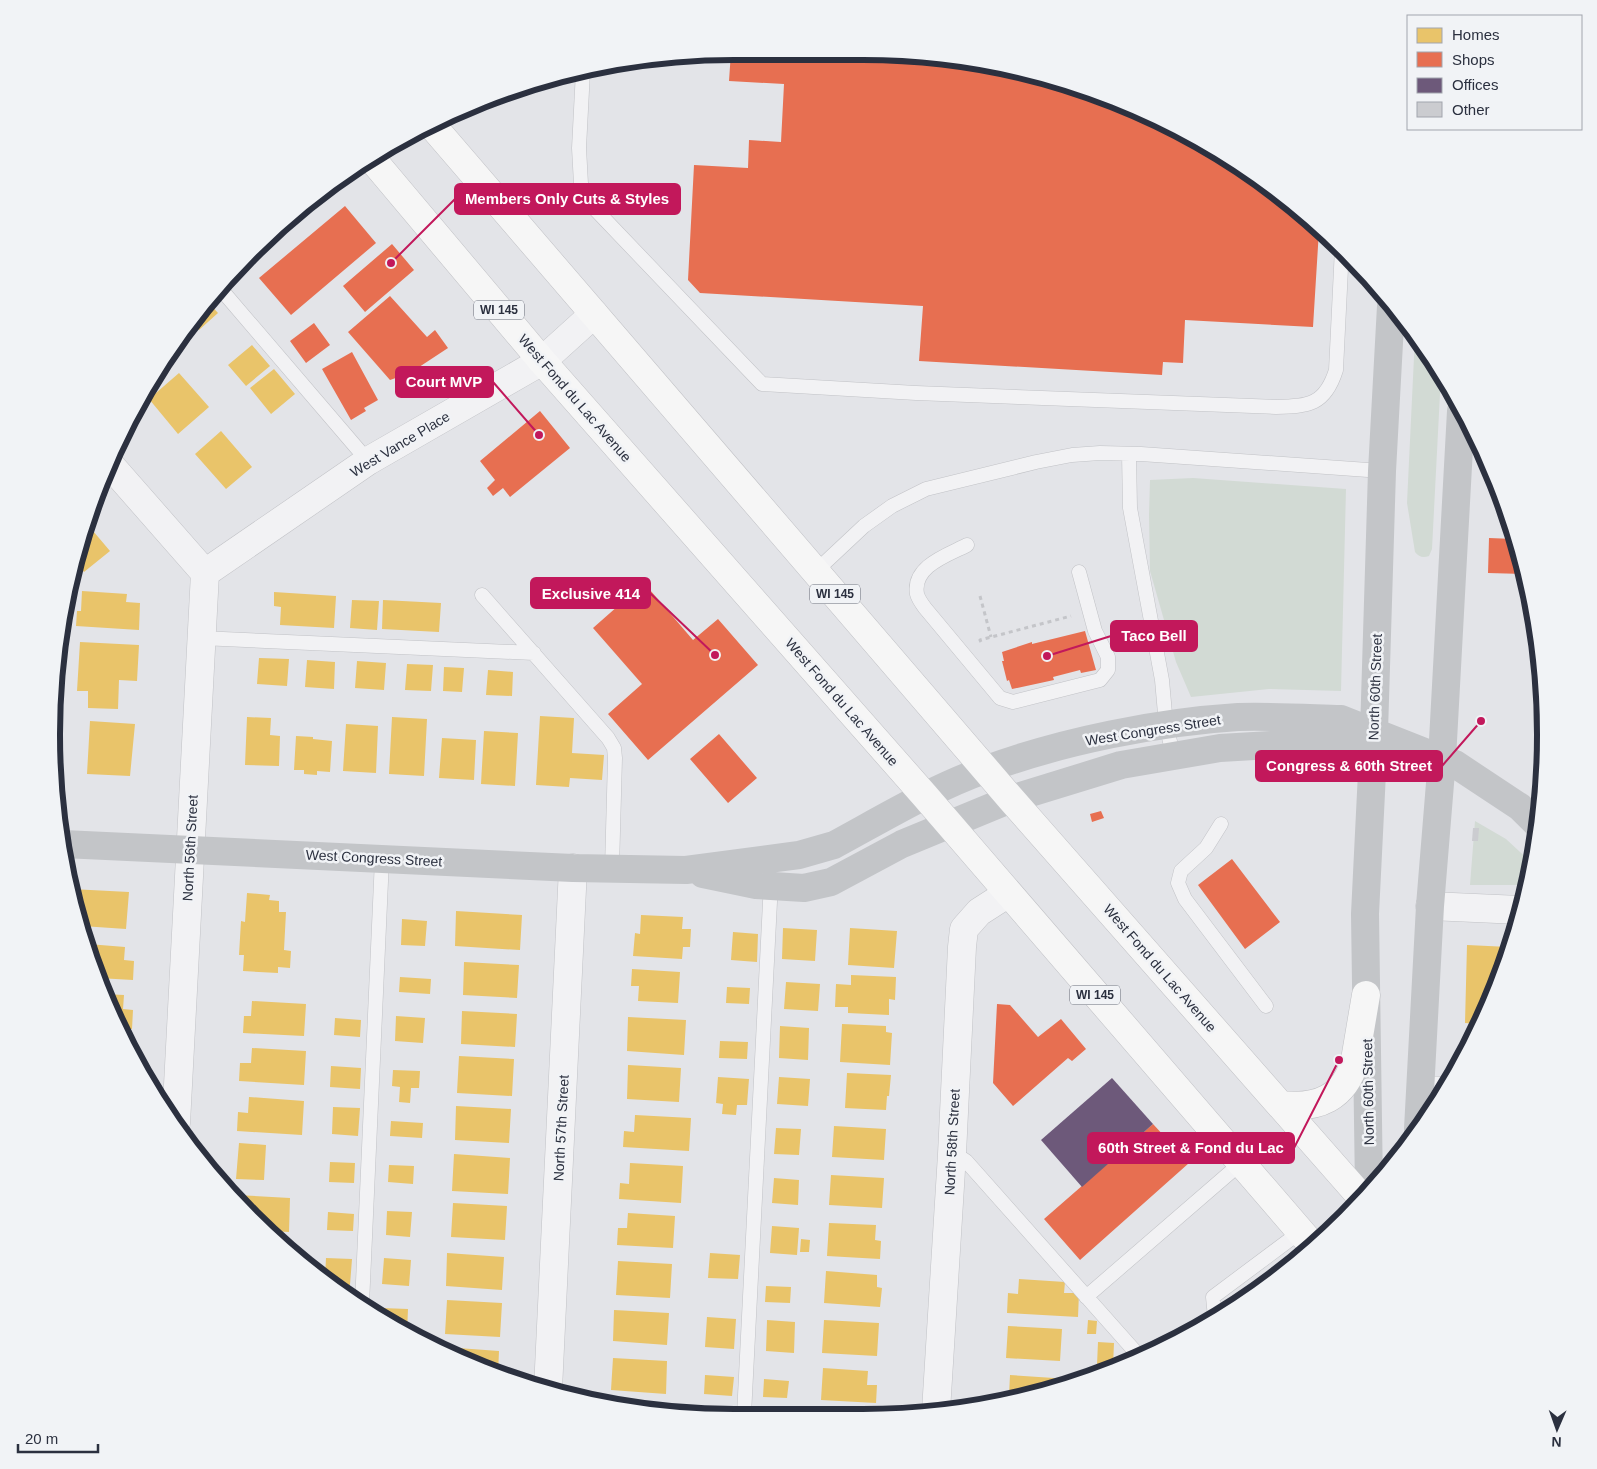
<svg xmlns="http://www.w3.org/2000/svg" width="1597" height="1469" viewBox="0 0 1597 1469" font-family="Helvetica,sans-serif">
	<rect width="100%" height="100%" fill="#e3e4e8"/>
	<path fill="#d2dad4" d="M 1415,336 L 1431,355 L 1441,374 L 1432,549 L 1429,556 C 1423,558 1419,557 1415,552 L 1407,503 Z
		M 1193,478 L 1346,489 L 1341,691 L 1269,689 L 1191,697 L 1176,662 L 1150,571 L 1149,515 L 1150,480 Z
		M 1475,821 L 1506,839 L 1533,864 L 1527,885 L 1470,885 Z"/>
	<path fill="#e9c46a" d="M 208,302 L 218,313 L 199,330 L 193,323 Z
		M 252,345 L 270,366 L 246,386 L 228,365 Z
		M 274,369 L 295,394 L 271,414 L 250,388 Z
		M 179,373 L 209,407 L 178,434 L 149,399 Z
		M 221,431 L 252,467 L 226,489 L 195,454 Z
		M 88,525 L 110,551 L 84,572 L 74,560 Z
		M 82,591 L 127,594 L 126,602 L 140,603 L 139,630 L 76,626 L 77,611 L 81,611 Z
		M 274,592 L 336,596 L 334,628 L 280,625 L 281,607 L 274,606 Z
		M 352,600 L 379,601 L 377,630 L 350,628 Z
		M 383,600 L 441,603 L 439,632 L 382,629 Z
		M 80,642 L 139,645 L 137,681 L 119,680 L 118,709 L 88,708 L 88,691 L 77,691 Z
		M 259,658 L 289,659 L 287,686 L 257,684 Z
		M 307,660 L 335,662 L 334,689 L 305,687 Z
		M 357,661 L 386,663 L 384,690 L 355,688 Z
		M 407,664 L 433,665 L 431,691 L 405,690 Z
		M 444,667 L 464,668 L 462,692 L 443,691 Z
		M 488,670 L 513,672 L 512,696 L 486,695 Z
		M 54,715 L 57,715 L 56,727 L 55,727 Z
		M 540,716 L 574,718 L 572,753 L 604,755 L 602,780 L 570,778 L 569,787 L 536,785 Z
		M 247,717 L 271,718 L 270,735 L 280,736 L 279,766 L 245,765 Z
		M 392,717 L 427,719 L 424,776 L 389,774 Z
		M 90,721 L 135,724 L 130,776 L 87,774 Z
		M 346,724 L 378,726 L 376,773 L 343,771 Z
		M 484,731 L 518,733 L 515,786 L 481,784 Z
		M 296,736 L 313,737 L 313,739 L 332,741 L 330,772 L 317,771 L 317,775 L 304,774 L 304,770 L 294,770 Z
		M 442,738 L 476,740 L 474,780 L 439,778 Z
		M 71,889 L 129,892 L 126,929 L 82,926 Z
		M 247,893 L 270,895 L 269,900 L 279,901 L 279,912 L 286,912 L 284,950 L 291,951 L 290,968 L 278,967 L 278,973 L 243,971 L 244,955 L 239,955 L 241,921 L 245,922 Z
		M 456,911 L 522,915 L 520,950 L 455,946 Z
		M 641,915 L 683,917 L 682,929 L 691,929 L 690,947 L 683,947 L 682,959 L 633,956 L 635,933 L 640,934 Z
		M 402,919 L 427,921 L 425,946 L 401,945 Z
		M 783,928 L 817,930 L 815,961 L 782,959 Z
		M 850,928 L 897,931 L 894,968 L 848,965 Z
		M 733,932 L 758,934 L 757,962 L 731,960 Z
		M 88,944 L 125,947 L 124,960 L 134,961 L 133,980 L 98,978 Z
		M 1467,945 L 1509,947 L 1494,996 L 1479,1024 L 1465,1023 Z
		M 464,962 L 519,965 L 517,998 L 463,995 Z
		M 632,969 L 680,972 L 678,1003 L 638,1001 L 639,986 L 631,986 Z
		M 851,975 L 896,977 L 895,1000 L 889,999 L 889,1015 L 848,1013 L 848,1007 L 835,1007 L 836,984 L 851,985 Z
		M 400,977 L 431,979 L 430,994 L 399,992 Z
		M 786,982 L 820,984 L 818,1011 L 784,1009 Z
		M 727,987 L 750,988 L 749,1004 L 726,1003 Z
		M 103,994 L 124,995 L 123,1009 L 133,1010 L 132,1029 L 122,1028 Z
		M 252,1001 L 306,1004 L 304,1036 L 243,1033 L 244,1016 L 251,1016 Z
		M 462,1011 L 517,1014 L 515,1047 L 461,1044 Z
		M 396,1016 L 425,1018 L 423,1043 L 395,1041 Z
		M 628,1017 L 686,1020 L 684,1055 L 627,1051 Z
		M 335,1018 L 361,1020 L 360,1037 L 334,1035 Z
		M 842,1024 L 886,1026 L 886,1032 L 892,1033 L 890,1065 L 840,1062 Z
		M 780,1026 L 809,1028 L 808,1060 L 779,1058 Z
		M 720,1041 L 748,1042 L 747,1059 L 719,1058 Z
		M 252,1048 L 306,1051 L 304,1085 L 239,1081 L 240,1063 L 251,1063 Z
		M 459,1056 L 514,1059 L 512,1096 L 457,1093 Z
		M 628,1065 L 681,1068 L 679,1102 L 627,1099 Z
		M 331,1066 L 361,1068 L 360,1089 L 330,1087 Z
		M 393,1070 L 420,1071 L 419,1088 L 411,1088 L 410,1103 L 399,1102 L 400,1087 L 392,1086 Z
		M 847,1073 L 891,1075 L 889,1096 L 887,1096 L 886,1110 L 845,1108 Z
		M 718,1077 L 749,1079 L 747,1105 L 737,1105 L 736,1115 L 722,1114 L 723,1104 L 716,1103 Z
		M 779,1077 L 810,1079 L 808,1106 L 777,1104 Z
		M 249,1097 L 304,1101 L 302,1135 L 237,1131 L 238,1112 L 248,1113 Z
		M 456,1106 L 511,1109 L 509,1143 L 455,1140 Z
		M 333,1107 L 360,1108 L 358,1136 L 332,1134 Z
		M 635,1115 L 691,1118 L 689,1151 L 623,1147 L 624,1131 L 634,1132 Z
		M 391,1121 L 423,1123 L 422,1138 L 390,1136 Z
		M 834,1126 L 886,1129 L 884,1160 L 832,1157 Z
		M 776,1128 L 801,1129 L 799,1155 L 774,1154 Z
		M 239,1143 L 266,1145 L 264,1180 L 236,1179 Z
		M 454,1154 L 510,1158 L 508,1194 L 452,1191 Z
		M 330,1162 L 355,1163 L 354,1183 L 329,1182 Z
		M 630,1163 L 683,1166 L 681,1203 L 619,1199 L 620,1183 L 629,1184 Z
		M 389,1165 L 414,1166 L 413,1184 L 388,1182 Z
		M 831,1175 L 884,1178 L 882,1208 L 829,1205 Z
		M 774,1178 L 799,1180 L 798,1205 L 772,1203 Z
		M 236,1195 L 290,1198 L 289,1232 L 268,1231 L 236,1197 Z
		M 453,1203 L 507,1206 L 505,1240 L 451,1237 Z
		M 387,1211 L 412,1212 L 410,1237 L 386,1235 Z
		M 328,1212 L 354,1214 L 353,1231 L 327,1230 Z
		M 628,1213 L 675,1216 L 673,1248 L 617,1245 L 618,1228 L 627,1228 Z
		M 829,1223 L 876,1225 L 875,1240 L 881,1241 L 880,1259 L 827,1256 Z
		M 772,1226 L 799,1228 L 797,1255 L 770,1253 Z
		M 801,1239 L 810,1240 L 809,1252 L 800,1252 Z
		M 283,1247 L 298,1248 L 298,1258 L 284,1248 Z
		M 447,1253 L 504,1257 L 502,1290 L 446,1286 Z
		M 710,1253 L 740,1255 L 738,1279 L 708,1278 Z
		M 326,1258 L 352,1259 L 350,1285 L 334,1284 L 325,1278 Z
		M 384,1258 L 411,1260 L 409,1286 L 382,1284 Z
		M 618,1261 L 672,1264 L 670,1298 L 616,1295 Z
		M 826,1271 L 877,1275 L 877,1287 L 882,1288 L 880,1307 L 824,1303 Z
		M 1019,1279 L 1065,1282 L 1064,1293 L 1079,1293 L 1078,1317 L 1007,1313 L 1008,1293 L 1018,1294 Z
		M 766,1286 L 791,1287 L 790,1303 L 765,1302 Z
		M 447,1300 L 502,1303 L 500,1337 L 445,1334 Z
		M 382,1308 L 408,1309 L 407,1333 L 393,1326 L 381,1318 Z
		M 614,1310 L 669,1313 L 667,1345 L 613,1341 Z
		M 707,1317 L 736,1319 L 734,1349 L 705,1347 Z
		M 767,1320 L 795,1322 L 794,1353 L 766,1351 Z
		M 824,1320 L 879,1323 L 877,1356 L 822,1353 Z
		M 1088,1320 L 1097,1321 L 1096,1334 L 1087,1334 Z
		M 1008,1326 L 1062,1329 L 1060,1361 L 1006,1358 Z
		M 1098,1342 L 1114,1343 L 1113,1366 L 1097,1365 Z
		M 444,1347 L 499,1351 L 498,1374 L 444,1350 Z
		M 613,1358 L 667,1361 L 666,1394 L 611,1390 Z
		M 823,1368 L 868,1371 L 867,1385 L 877,1385 L 876,1403 L 821,1400 Z
		M 705,1375 L 734,1377 L 732,1396 L 704,1394 Z
		M 1010,1375 L 1069,1379 L 1068,1383 L 1001,1403 L 1002,1394 L 1009,1395 Z
		M 764,1379 L 789,1381 L 787,1398 L 763,1397 Z
		M 620,1403 L 662,1405 L 661,1412 L 646,1412 L 620,1406 Z"/>
	<path fill="#e76f51" d="M 731,52 L 907,53 L 996,64 L 1124,103 L 1242,167 L 1319,230 L 1313,327 L 1185,320 L 1183,363 L 1163,362 L 1162,375 L 919,361 L 923,306 L 700,293 L 688,280 L 694,165 L 748,168 L 749,140 L 781,142 L 784,84 L 729,81 Z
		M 345,206 L 376,243 L 291,315 L 259,278 Z
		M 392,244 L 414,270 L 365,312 L 343,286 Z
		M 390,296 L 427,337 L 435,330 L 448,348 L 410,373 L 390,380 L 348,332 Z
		M 314,323 L 330,345 L 306,363 L 290,341 Z
		M 352,352 L 378,400 L 364,408 L 366,411 L 351,420 L 322,369 Z
		M 540,411 L 570,448 L 510,497 L 503,488 L 493,496 L 487,488 L 495,480 L 480,461 Z
		M 1489,538 L 1514,539 L 1524,574 L 1488,573 Z
		M 644,583 L 693,640 L 718,619 L 758,665 L 648,760 L 608,714 L 642,684 L 593,628 Z
		M 1085,631 L 1096,670 L 1081,673 L 1080,670 L 1053,677 L 1054,680 L 1012,689 L 1009,680 L 1007,681 L 1002,661 L 1004,661 L 1002,652 L 1032,642 L 1032,644 Z
		M 719,734 L 757,778 L 728,803 L 690,759 Z
		M 1101,811 L 1104,818 L 1092,822 L 1090,814 Z
		M 1232,859 L 1280,922 L 1245,949 L 1198,885 Z
		M 997,1004 L 1010,1005 L 1038,1037 L 1061,1019 L 1086,1049 L 1072,1061 L 1068,1058 L 1013,1106 L 993,1083 Z
		M 1153,1124 L 1189,1163 L 1080,1260 L 1044,1219 Z"/>
	<path fill="#6d597a" d="M 1112,1078 L 1153,1124 L 1082,1187 L 1041,1140 Z"/>
	<path fill="#cbccd0" d="M 1473,828 L 1479,828 L 1478,841 L 1472,841 Z"/>
	<g fill="none" stroke-linecap="round" stroke-linejoin="round">
		<g stroke="#c1c2c6" stroke-width="15">
			<path id="lane" d="M 583,71 L 579,148 L 581,184 L 593,207 L 762,384 L 916,393 L 1276,407 C 1309,406 1325,405 1336,370 L 1342,248
				M 219,287 L 368,461
				M 1129,454 L 1130,508 L 1162,680 L 1166,725 L 1173,754
				M 967,545 C 948,555 912,566 917,594 C 918,598 922,604 925,608 L 1000,698 L 1013,702 L 1100,680 L 1108,670 L 1108,657 L 1095,631 L 1079,572
				M 816,571 L 864,526 L 892,506 L 926,489 L 1036,462 L 1072,455 L 1100,453 L 1141,454 L 1382,471
				M 482,595 L 608,738 L 614,748 L 615,758 L 612,868
				M 201,638 L 534,653
				M 1221,824 L 1206,848 L 1181,871 L 1178,883 L 1185,899 L 1266,1006
				M 1420,1083 L 1447,1084
				M 952,1154 L 957,1155 L 966,1161 L 1140,1357
				M 1086,1297 L 1241,1163
				M 362,1304 L 382,859
				M 1215,1317 L 1213,1297 L 1300,1232
				M 744,1415 L 771,882"/>
		</g>
		<g stroke="#c1c2c6" stroke-width="29">
			<path id="street" d="M 112,467 L 205,573
				M 205,573 L 368,461 L 542,361 L 594,314
				M 1430,906 L 1520,910
				M 176,1123 L 205,573
				M 548,1389 L 573,868
				M 936,1411 L 952,1154 L 962,947 L 964,929 L 979,912 L 1007,894"/>
		</g>
		<g stroke="#c0c1c5" stroke-width="29">
			<path id="primary" d="M 430,123 L 1011,799 L 1362,1198
				M 372,159 L 542,361 L 925,796 L 1312,1245
				M 1281,1105 C 1318,1109 1345,1098 1355,1060 L 1366,995"/>
		</g>
		<path stroke="#c4c5c9" stroke-width="3" stroke-dasharray="4 4" stroke-linecap="butt" d="M 980,596 L 991,637
			M 981,642 L 980,640 L 1071,616"/>
		<use href="#lane" stroke="#f2f2f4" stroke-width="14"/>
		<use href="#street" stroke="#f2f2f4" stroke-width="28"/>
		<path stroke="#c3c5c8" stroke-width="28" d="M 63,844 L 573,868 L 686,870 L 799,855 L 834,845 C 884,818 933,788 987,769 C 1063,741 1158,722 1238,717 C 1272,716 1307,718 1341,719 L 1346,721 L 1455,764 L 1520,807 L 1537,824
			M 703,874 L 756,885 L 804,888 L 831,882 L 902,844 L 1011,799 L 1121,765 L 1220,748 L 1271,745 L 1341,745 L 1374,732
			M 1418,1129 L 1430,906 L 1442,759 L 1461,411
			M 1369,1189 L 1365,914 L 1374,732 L 1382,471 L 1391,306"/>
		<use href="#primary" stroke="#f6f6f6" stroke-width="28"/>
	</g>
	<g text-anchor="middle" dominant-baseline="central" stroke-width="5" stroke-linejoin="round" paint-order="stroke">
		<g fill="#f1f3f6" stroke="#666a76" stroke-width="1">
			<rect x="474" y="300.5" width="50" height="19" rx="4"/>
			<rect x="810" y="584.5" width="50" height="19" rx="4"/>
			<rect x="1070" y="985.5" width="50" height="19" rx="4"/>
		</g>
		<g font-size="12" font-weight="bold" fill="#2b303f">
			<text x="499" y="310">WI 145</text>
			<text x="835" y="594">WI 145</text>
			<text x="1095" y="995">WI 145</text>
		</g>
		<g font-size="14" fill="#2b303f" stroke="#f1f3f6">
			<text transform="translate(575 398) rotate(49)">West Fond du Lac Avenue</text>
			<text transform="translate(400 444) rotate(-31)">West Vance Place</text>
			<text transform="translate(1375 687) rotate(-88)">North 60th Street</text>
			<text transform="translate(842 702) rotate(49)">West Fond du Lac Avenue</text>
			<text transform="translate(1153 730) rotate(-9)">West Congress Street</text>
			<text transform="translate(190 848) rotate(-87)">North 56th Street</text>
			<text transform="translate(374 858) rotate(3)">West Congress Street</text>
			<text transform="translate(1160 968) rotate(49)">West Fond du Lac Avenue</text>
			<text transform="translate(1368 1092) rotate(-91)">North 60th Street</text>
			<text transform="translate(561 1128) rotate(-87)">North 57th Street</text>
			<text transform="translate(952 1142) rotate(-87)">North 58th Street</text>
		</g>
	</g>
	<path d="M0 0H1597V1469H0ZM734 60H863A674 674 0 0 1 1537 734V735A674 674 0 0 1 863 1409H734A674 674 0 0 1 60 735V734A674 674 0 0 1 734 60Z" fill="#f1f3f6" fill-rule="evenodd"/>
	<path fill="none" stroke="#2b303f" stroke-width="6" d="M734 60H863A674 674 0 0 1 1537 734V735A674 674 0 0 1 863 1409H734A674 674 0 0 1 60 735V734A674 674 0 0 1 734 60Z"/>
	<path fill="none" stroke="#c2185b" stroke-width="2" d="M391 263L455 199M539 435L493 382M715 655L650 593M1047 656L1111 636M1481 721L1442 766M1339 1060L1294 1148"/>
	<g fill="#c2185b" stroke="#f1f3f6" stroke-width="2">
		<circle cx="391" cy="263" r="5"/>
		<circle cx="539" cy="435" r="5"/>
		<circle cx="715" cy="655" r="5"/>
		<circle cx="1047" cy="656" r="5"/>
		<circle cx="1481" cy="721" r="5"/>
		<circle cx="1339" cy="1060" r="5"/>
	</g>
	<g fill="#c2185b" stroke="#c2185b" stroke-width="2">
		<rect x="455" y="184" width="225" height="30" rx="5"/>
		<rect x="396" y="367" width="97" height="30" rx="5"/>
		<rect x="531" y="578" width="119" height="30" rx="5"/>
		<rect x="1111" y="621" width="86" height="30" rx="5"/>
		<rect x="1256" y="751" width="186" height="30" rx="5"/>
		<rect x="1088" y="1133" width="206" height="30" rx="5"/>
	</g>
	<g font-size="15" text-anchor="middle" font-weight="bold" fill="#fff">
		<text x="567" y="204">Members Only Cuts &amp; Styles</text>
		<text x="444" y="387">Court MVP</text>
		<text x="591" y="599">Exclusive 414</text>
		<text x="1154" y="641">Taco Bell</text>
		<text x="1349" y="771">Congress &amp; 60th Street</text>
		<text x="1191" y="1153">60th Street &amp; Fond du Lac</text>
	</g>
	<rect x="1407" y="15" width="175" height="115" fill="#f1f3f6" stroke="#a2a5ad"/>
	<rect x="1417" y="28" width="25" height="15" fill="#e9c46a" stroke="#a2a5ad"/>
	<text x="1452" y="40" font-size="15" fill="#2b303f">Homes</text>
	<rect x="1417" y="52" width="25" height="15" fill="#e76f51" stroke="#a2a5ad"/>
	<text x="1452" y="65" font-size="15" fill="#2b303f">Shops</text>
	<rect x="1417" y="78" width="25" height="15" fill="#6d597a" stroke="#a2a5ad"/>
	<text x="1452" y="90" font-size="15" fill="#2b303f">Offices</text>
	<rect x="1417" y="102" width="25" height="15" fill="#cbccd0" stroke="#a2a5ad"/>
	<text x="1452" y="115" font-size="15" fill="#2b303f">Other</text>
	<g transform="translate(1557 1429) rotate(182)" stroke="#f1f3f6" stroke-width="4" paint-order="stroke">
	<path d="M0-4L9 19L0 12L-9 19Z" fill="#2b303f"/>
	<text y="-8" font-size="14" font-weight="bold" text-anchor="middle" fill="#2b303f">N</text>
	</g>
	<path d="M18 1444v8h80v-8" fill="none" stroke="#2b303f" stroke-width="2.5"/>
	<text x="25" y="1444" font-size="15" fill="#2b303f" stroke="#f1f3f6" stroke-width="4" paint-order="stroke">20 m</text>
</svg>
